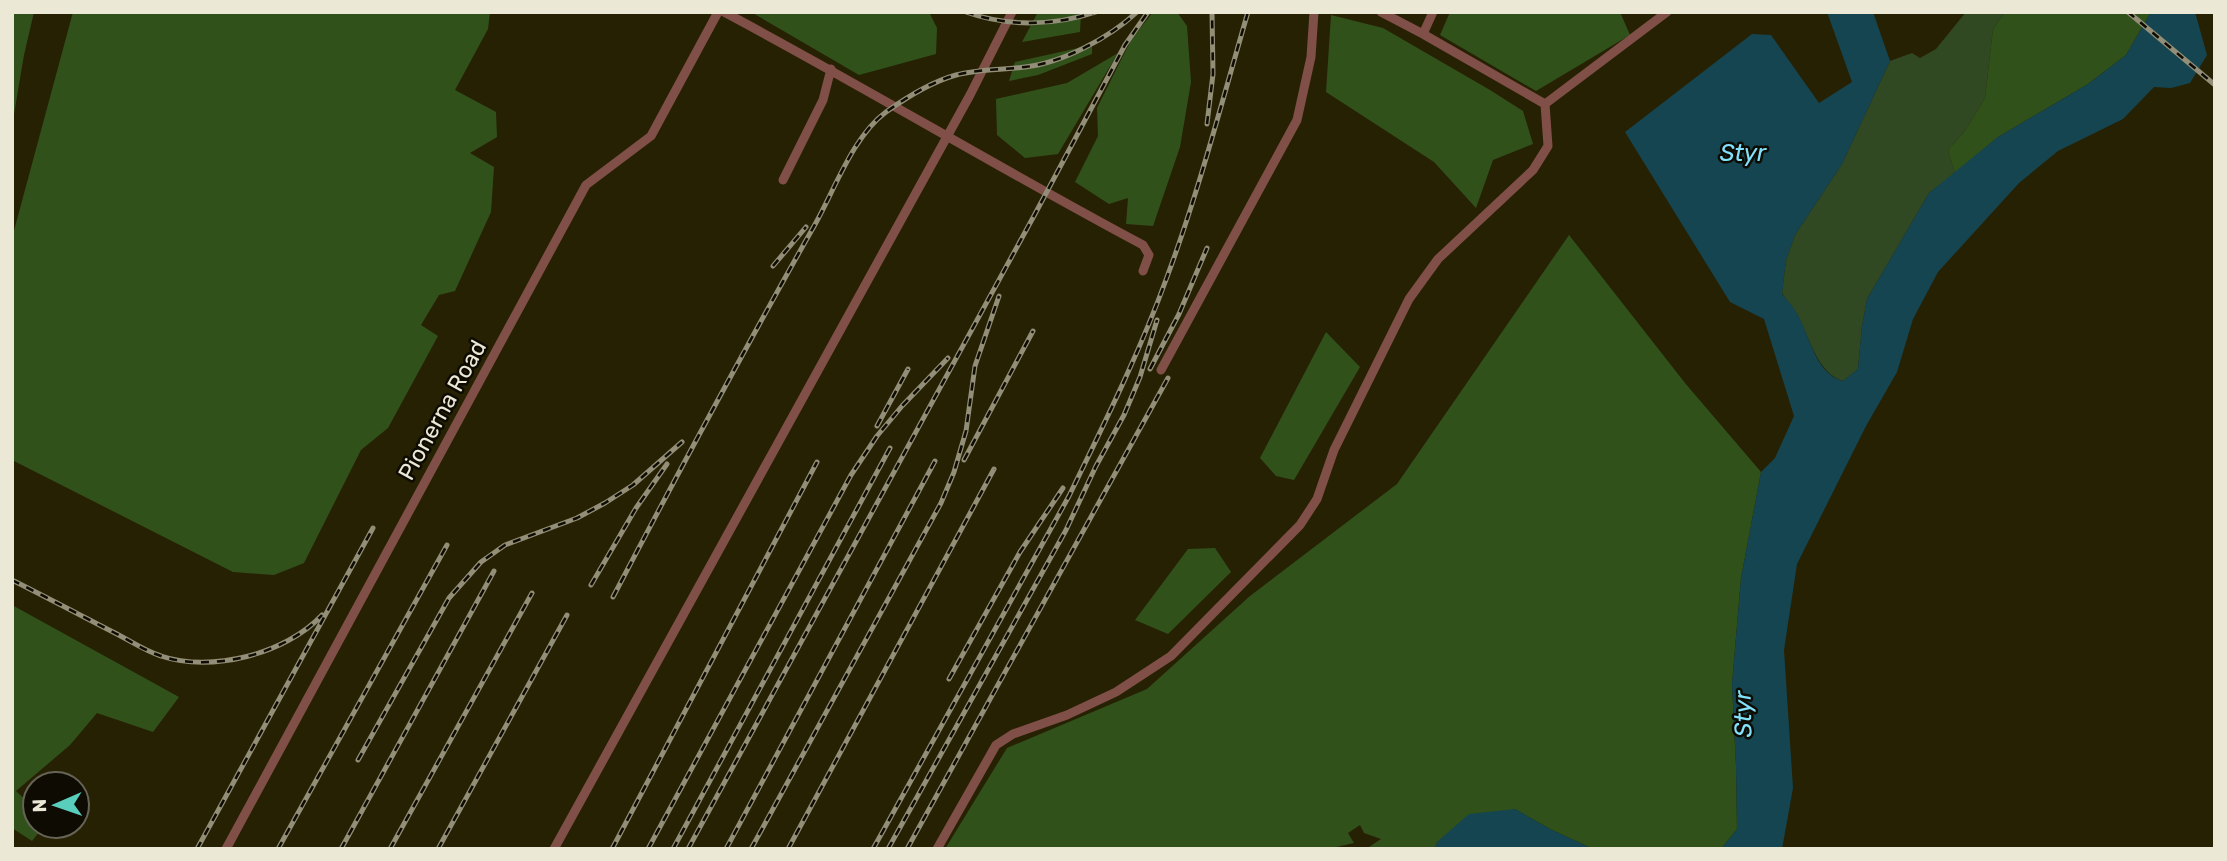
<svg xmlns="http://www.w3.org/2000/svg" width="2227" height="861" viewBox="0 0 2227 861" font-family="Rubik,sans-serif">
	<rect width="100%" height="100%" fill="#272103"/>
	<path fill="#314922" d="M 1966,12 L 2005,12 L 1993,29 L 1985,98 L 1965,131 L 1948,150 L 1955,173 L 1929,193 L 1867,299 L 1862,326 L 1858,369 L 1843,381 C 1817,373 1810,338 1798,316 C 1794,308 1787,301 1782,293 L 1786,260 L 1795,235 L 1842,164 L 1890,61 L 1912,53 L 1920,58 L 1936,49 Z"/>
	<path fill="#31511b" d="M 12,12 L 34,12 L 24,55 L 12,126 Z
		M 73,12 L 490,12 L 488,29 L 455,90 L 496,112 L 497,137 L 470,153 L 494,167 L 491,212 L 455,291 L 439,295 L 421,325 L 438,336 L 388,428 L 361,450 L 304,563 L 274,575 L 233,572 L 12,460 L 12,238 Z
		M 751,12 L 929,12 L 937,28 L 936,54 L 859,75 Z
		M 1038,12 L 1081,12 L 1080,32 L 1022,42 Z
		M 1153,12 L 1177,12 L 1187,26 L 1191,82 L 1180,147 L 1153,226 L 1126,224 L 1128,198 L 1109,204 L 1075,182 L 1098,136 L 1097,108 L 1131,40 Z
		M 1450,12 L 1620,12 L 1630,35 L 1536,91 L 1440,35 Z
		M 2005,12 L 2151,12 L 2126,55 L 2088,84 L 1998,137 L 1955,173 L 1948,150 L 1965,131 L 1985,98 L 1993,29 Z
		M 1331,15 L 1383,28 L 1490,90 L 1523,111 L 1533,144 L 1493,160 L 1476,208 L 1434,162 L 1326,92 Z
		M 1092,45 L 1092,54 L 1038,75 L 1009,81 L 1015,62 Z
		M 1118,53 L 1058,154 L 1025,158 L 997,135 L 996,99 L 1067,83 Z
		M 1569,235 L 1685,383 L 1761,472 L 1741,578 L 1732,684 L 1736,766 L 1737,829 L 1721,849 L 1593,849 L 1550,829 L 1515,809 L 1437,842 L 1435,849 L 1366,849 L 1381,839 L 1364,833 L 1360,825 L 1348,833 L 1354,843 L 1327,849 L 945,849 L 1007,748 L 1147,689 L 1250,596 L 1397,484 Z
		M 1326,332 L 1360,367 L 1294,480 L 1276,476 L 1260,458 Z
		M 1215,548 L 1231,572 L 1168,634 L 1135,620 L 1188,549 Z
		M 12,605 L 179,697 L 153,732 L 97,713 L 70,745 L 16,791 L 35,809 L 35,826 L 44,826 L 32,841 L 12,828 Z"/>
	<path fill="#154550" d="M 1827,12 L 1873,12 L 1890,61 L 1842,164 L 1795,235 L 1786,260 L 1782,294 C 1787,300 1792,305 1796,312 C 1810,334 1814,373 1843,381 L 1858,369 L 1862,326 L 1867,299 L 1929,193 L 1998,137 L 2088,84 L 2126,55 L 2151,12 L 2195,12 L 2207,55 L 2190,83 L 2171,88 L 2154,87 L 2123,119 L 2058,151 L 2019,183 L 1938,272 L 1913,319 L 1897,372 L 1866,426 L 1797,564 L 1784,650 L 1793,788 L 1782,849 L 1721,849 L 1737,829 L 1736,766 L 1732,684 L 1741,578 L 1761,472 L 1775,458 L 1794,416 L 1764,319 L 1730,302 L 1625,132 L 1752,34 L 1771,35 L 1819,103 L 1852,82 Z
		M 1515,809 L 1550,829 L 1593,849 L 1435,849 L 1437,842 L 1469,814 Z"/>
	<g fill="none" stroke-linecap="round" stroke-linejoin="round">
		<path stroke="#804f48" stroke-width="9" d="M 724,12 C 865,87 1002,170 1143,245 L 1149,255 L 1143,271
			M 1423,34 L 1433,12
			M 1545,104 L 1667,12
			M 783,180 L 823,100 L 831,69
			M 1161,370 L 1297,120 L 1311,57 L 1314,12
			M 226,849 L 586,185 L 651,136 L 718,12
			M 554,849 L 970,95 L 1012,12
			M 937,849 L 996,745 L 1013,734 L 1067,715 L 1116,692 L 1171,656 L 1300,525 L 1317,499 L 1334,450 L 1409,299 L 1438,259 L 1533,170 L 1548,146 L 1545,104 L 1423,34 L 1381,12"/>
		<g stroke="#928e77" stroke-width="5">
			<path id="rail" d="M 966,12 C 1008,27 1054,26 1096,12
				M 2128,12 L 2215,85
				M 1207,124 L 1213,74 L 1212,12
				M 773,266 L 806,227
				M 1150,369 L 1179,314 L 1207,248
				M 877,426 L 908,369
				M 964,460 L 1033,331
				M 12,580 C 46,597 80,615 113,632 C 129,640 145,651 161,656 C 211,673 286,654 322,615
				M 591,585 L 636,508 L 667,464
				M 613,597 C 678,473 744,350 813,228 C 834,192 852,137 886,112 C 907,97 931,82 956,75 C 978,69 1002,70 1025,67 C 1062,63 1109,38 1137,12
				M 949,679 L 1020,552 L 1063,488
				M 358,760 L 449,598 L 481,562 L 505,545 L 577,518 L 605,503 L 633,485 L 682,442
				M 197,849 L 373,528
				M 278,849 L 447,545
				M 341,849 L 494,571
				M 390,849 L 532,593
				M 438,849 L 567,615
				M 612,849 L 817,462
				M 648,849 L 851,475 L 877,436 L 902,406 L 948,358
				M 673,849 L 890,448
				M 688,849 L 1035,214 L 1125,45 L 1148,12
				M 726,849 L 935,461
				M 751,849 L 941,503 L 954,472 L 966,431 L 975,366 L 999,296
				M 788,849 L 994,469
				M 873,849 L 1069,496 C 1104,424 1140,352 1167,277 C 1199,191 1222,101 1248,12
				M 888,849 L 1066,530 L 1096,466 L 1124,415 L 1140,377 L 1157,320
				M 907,849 L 1168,378"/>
		</g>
		<use href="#rail" stroke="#0d0b02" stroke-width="2.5" stroke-dasharray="8" stroke-linecap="butt"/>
	</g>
	<g text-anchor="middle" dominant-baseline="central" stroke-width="5" stroke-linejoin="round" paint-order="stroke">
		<g font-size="23" fill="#ebe8d6" stroke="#0d0b02">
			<text transform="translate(442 410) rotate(-61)">Pionerna Road</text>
		</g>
		<g font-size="24" font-style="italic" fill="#83e2fb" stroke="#0d0b02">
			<text x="1743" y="153">Styr</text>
			<text transform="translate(1743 714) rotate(-91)">Styr</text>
		</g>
	</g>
	<rect width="2227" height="861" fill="none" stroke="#ebe8d6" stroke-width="28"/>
	<g transform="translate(56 805) rotate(268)"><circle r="33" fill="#0d0b02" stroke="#666357" stroke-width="2"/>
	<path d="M0-5L12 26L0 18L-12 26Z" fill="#5acebd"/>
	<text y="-10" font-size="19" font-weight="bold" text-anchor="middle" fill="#ebe8d6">N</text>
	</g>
</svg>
